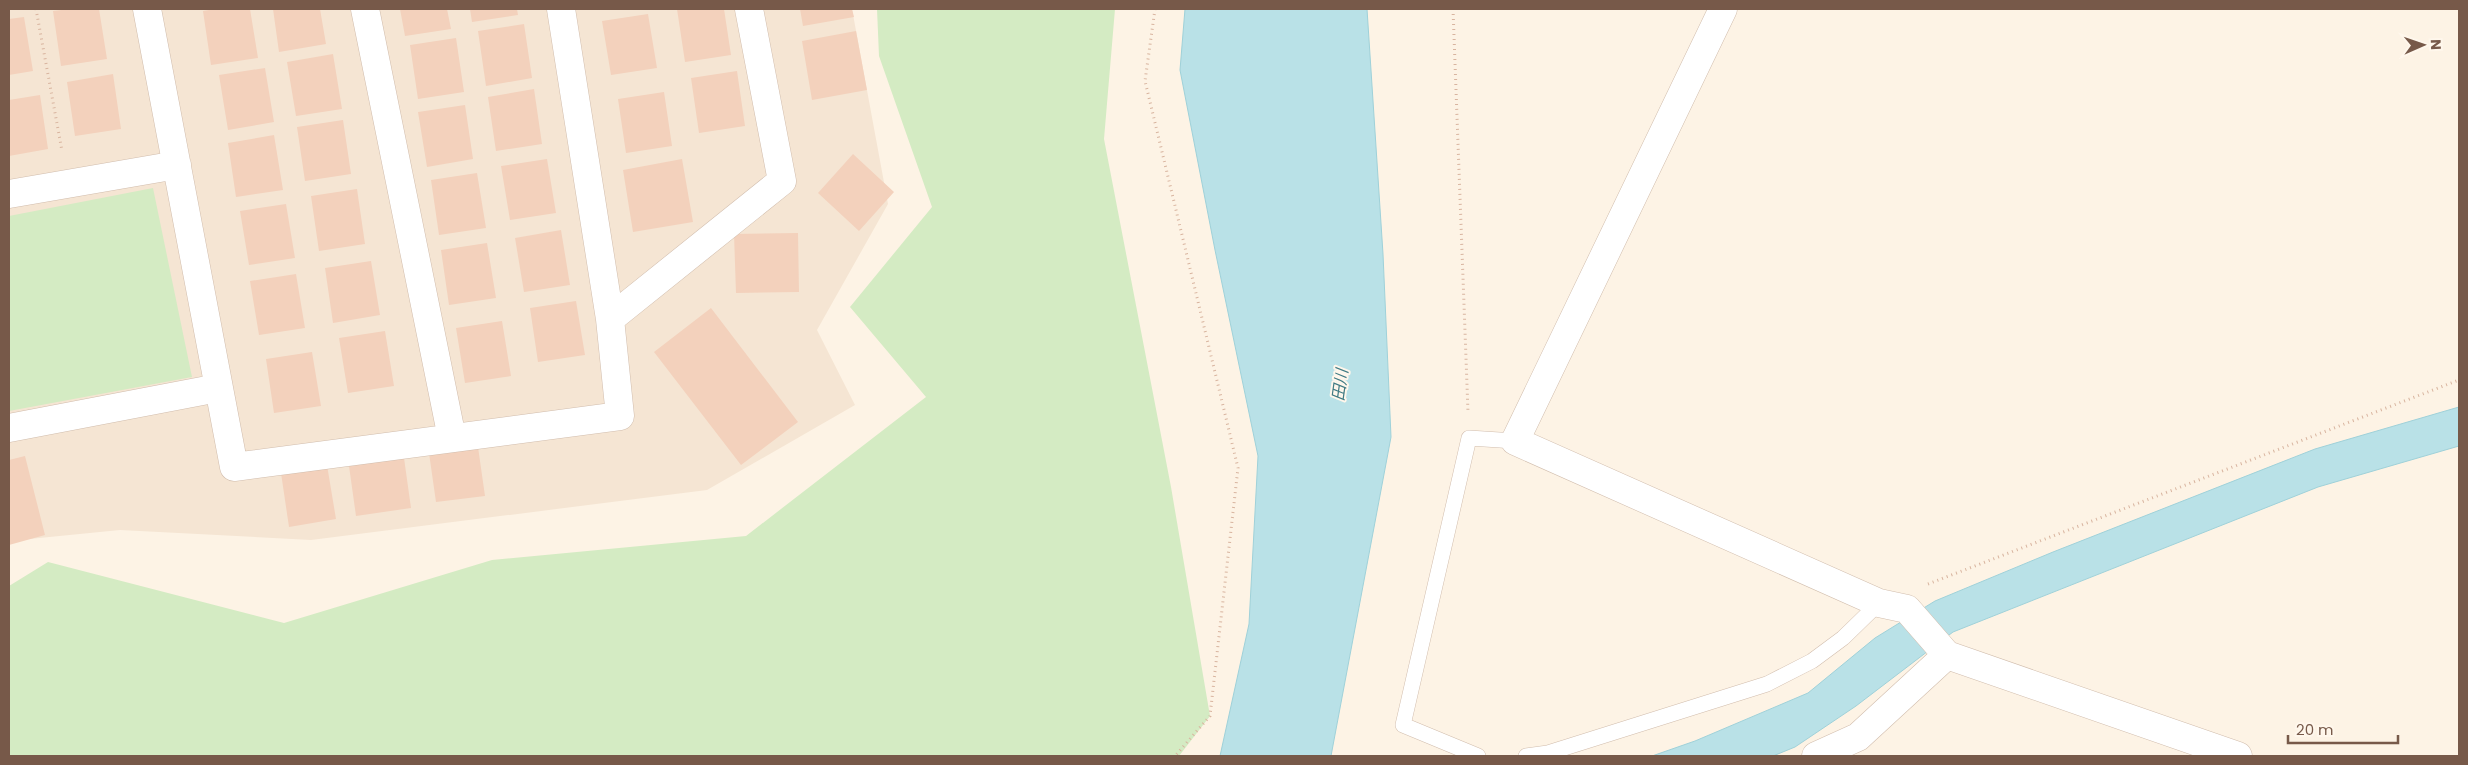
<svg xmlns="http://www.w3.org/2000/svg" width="2468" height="765" viewBox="0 0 2468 765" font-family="Poppins,'Noto Sans JP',sans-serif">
	<rect width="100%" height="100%" fill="#fdf3e5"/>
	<path fill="#f5e5d3" d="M 9,9 L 852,9 L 888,204 L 817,330 L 855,405 L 707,490 L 311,540 L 120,530 L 9,541 Z"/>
	<path fill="#d4ebc3" d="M 877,9 L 1115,9 L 1104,139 L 1171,487 L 1210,716 L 1179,756 L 9,756 L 9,586 L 48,562 L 284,623 L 492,560 L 746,536 L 926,397 L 850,307 L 932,207 L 879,56 Z
		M 153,188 L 192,377 L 9,411 L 9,216 Z"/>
	<path fill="#b9e1e7" stroke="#9fd1d9" d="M 1185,9 L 1367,9 L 1383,254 L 1391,437 L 1331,756 L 1220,756 L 1249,624 L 1258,456 L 1215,250 L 1180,70 Z
		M 2459,407 L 2459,446 L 2318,487 L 1953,632 L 1856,706 L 1795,747 L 1773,756 L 1652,756 L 1695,741 L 1808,693 L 1875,638 L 1935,601 L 2053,552 L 2315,449 Z"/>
	<path fill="#f3d1bc" d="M 70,9 L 99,9 L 107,59 L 61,66 L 53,11 Z
		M 215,9 L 250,9 L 258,58 L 211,65 L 203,11 Z
		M 273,9 L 320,9 L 326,44 L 279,52 Z
		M 400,9 L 447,9 L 451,29 L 405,36 Z
		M 470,9 L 517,9 L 518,15 L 472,22 Z
		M 677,9 L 724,9 L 731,55 L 685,62 Z
		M 800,9 L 852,9 L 854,17 L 803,26 Z
		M 648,14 L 657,68 L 611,75 L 602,21 Z
		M 24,17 L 33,71 L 9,75 L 9,19 Z
		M 524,24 L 532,78 L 486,86 L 478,31 Z
		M 856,31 L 867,90 L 812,100 L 802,41 Z
		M 456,38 L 464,92 L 418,99 L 410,45 Z
		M 333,54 L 342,109 L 296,116 L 287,62 Z
		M 265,68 L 274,122 L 228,130 L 219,75 Z
		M 737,71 L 745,126 L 699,133 L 691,78 Z
		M 113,74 L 121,129 L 75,136 L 67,82 Z
		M 534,89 L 542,144 L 496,151 L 488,97 Z
		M 664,92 L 672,146 L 626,153 L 618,99 Z
		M 40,95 L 48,149 L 9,156 L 9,100 Z
		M 465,105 L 473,159 L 427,167 L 418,112 Z
		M 343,120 L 351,174 L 305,181 L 297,127 Z
		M 274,135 L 283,190 L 236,197 L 228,143 Z
		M 853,154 L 894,192 L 859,231 L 818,193 Z
		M 547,159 L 556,213 L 510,220 L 501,166 Z
		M 682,159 L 693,222 L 633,232 L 623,170 Z
		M 477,173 L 486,228 L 439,235 L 431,180 Z
		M 357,189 L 365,244 L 319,251 L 311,196 Z
		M 286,204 L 295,258 L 249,265 L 240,211 Z
		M 561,230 L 570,285 L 524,292 L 515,238 Z
		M 798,233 L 799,292 L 736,293 L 734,234 Z
		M 487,243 L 496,298 L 449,305 L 441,250 Z
		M 371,261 L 380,315 L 333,323 L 325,268 Z
		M 296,274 L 305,328 L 259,335 L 250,281 Z
		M 576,301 L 585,355 L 538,362 L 530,308 Z
		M 711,308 L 798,422 L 741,465 L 654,352 Z
		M 502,321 L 511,376 L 465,383 L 456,328 Z
		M 385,331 L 394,386 L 348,393 L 339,338 Z
		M 312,352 L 321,406 L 274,413 L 266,359 Z
		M 478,447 L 485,496 L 436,502 L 429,453 Z
		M 25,456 L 45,535 L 9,545 L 9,460 Z
		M 404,458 L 411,508 L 356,516 L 349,466 Z
		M 327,465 L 336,519 L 289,527 L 281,473 Z"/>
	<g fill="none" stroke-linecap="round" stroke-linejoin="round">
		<g stroke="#d1bdad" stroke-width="16">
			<path id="lane" d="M 1478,756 L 1403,725 L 1469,438 L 1515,441
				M 1526,756 L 1548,753 L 1767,684 L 1812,661 L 1843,638 L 1879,603"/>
		</g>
		<g stroke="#d1bdad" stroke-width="29">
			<path id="street" d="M 147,9 L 234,467 L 620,416 L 610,319 L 782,181 L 749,9
				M 365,9 L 452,438
				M 561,9 L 610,319
				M 1723,9 L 1515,441 L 1879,603 L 1907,609 L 1947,655 L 2238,756
				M 9,194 L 177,165
				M 9,428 L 218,388
				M 1816,756 L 1858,737 L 1947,655"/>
		</g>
		<path stroke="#d8b49f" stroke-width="3" stroke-dasharray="1 4" stroke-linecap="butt" d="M 36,9 L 62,151
			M 1155,9 L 1145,81 L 1238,468 L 1210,716 L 1175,756
			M 1453,9 L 1468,412
			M 1928,584 L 2459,380"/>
		<use href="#lane" stroke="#fff" stroke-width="15"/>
		<use href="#street" stroke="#fff" stroke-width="28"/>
	</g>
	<g text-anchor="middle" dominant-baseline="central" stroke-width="4" stroke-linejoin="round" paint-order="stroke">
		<g font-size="16" font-style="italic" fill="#3f7a83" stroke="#fff7ec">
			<text transform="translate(1340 385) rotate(-82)">田川</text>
		</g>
	</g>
	<rect width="2468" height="765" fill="none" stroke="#775949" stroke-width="20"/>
	<g transform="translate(2423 45) rotate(88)" stroke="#fff7ec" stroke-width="4" paint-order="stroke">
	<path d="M0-4L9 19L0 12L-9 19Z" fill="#775949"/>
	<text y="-8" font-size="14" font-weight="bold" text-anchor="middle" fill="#775949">N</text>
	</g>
	<path d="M2288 735v8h110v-8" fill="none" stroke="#775949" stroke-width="2.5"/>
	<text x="2296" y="735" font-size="15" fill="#775949" stroke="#fff7ec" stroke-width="4" paint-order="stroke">20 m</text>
</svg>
